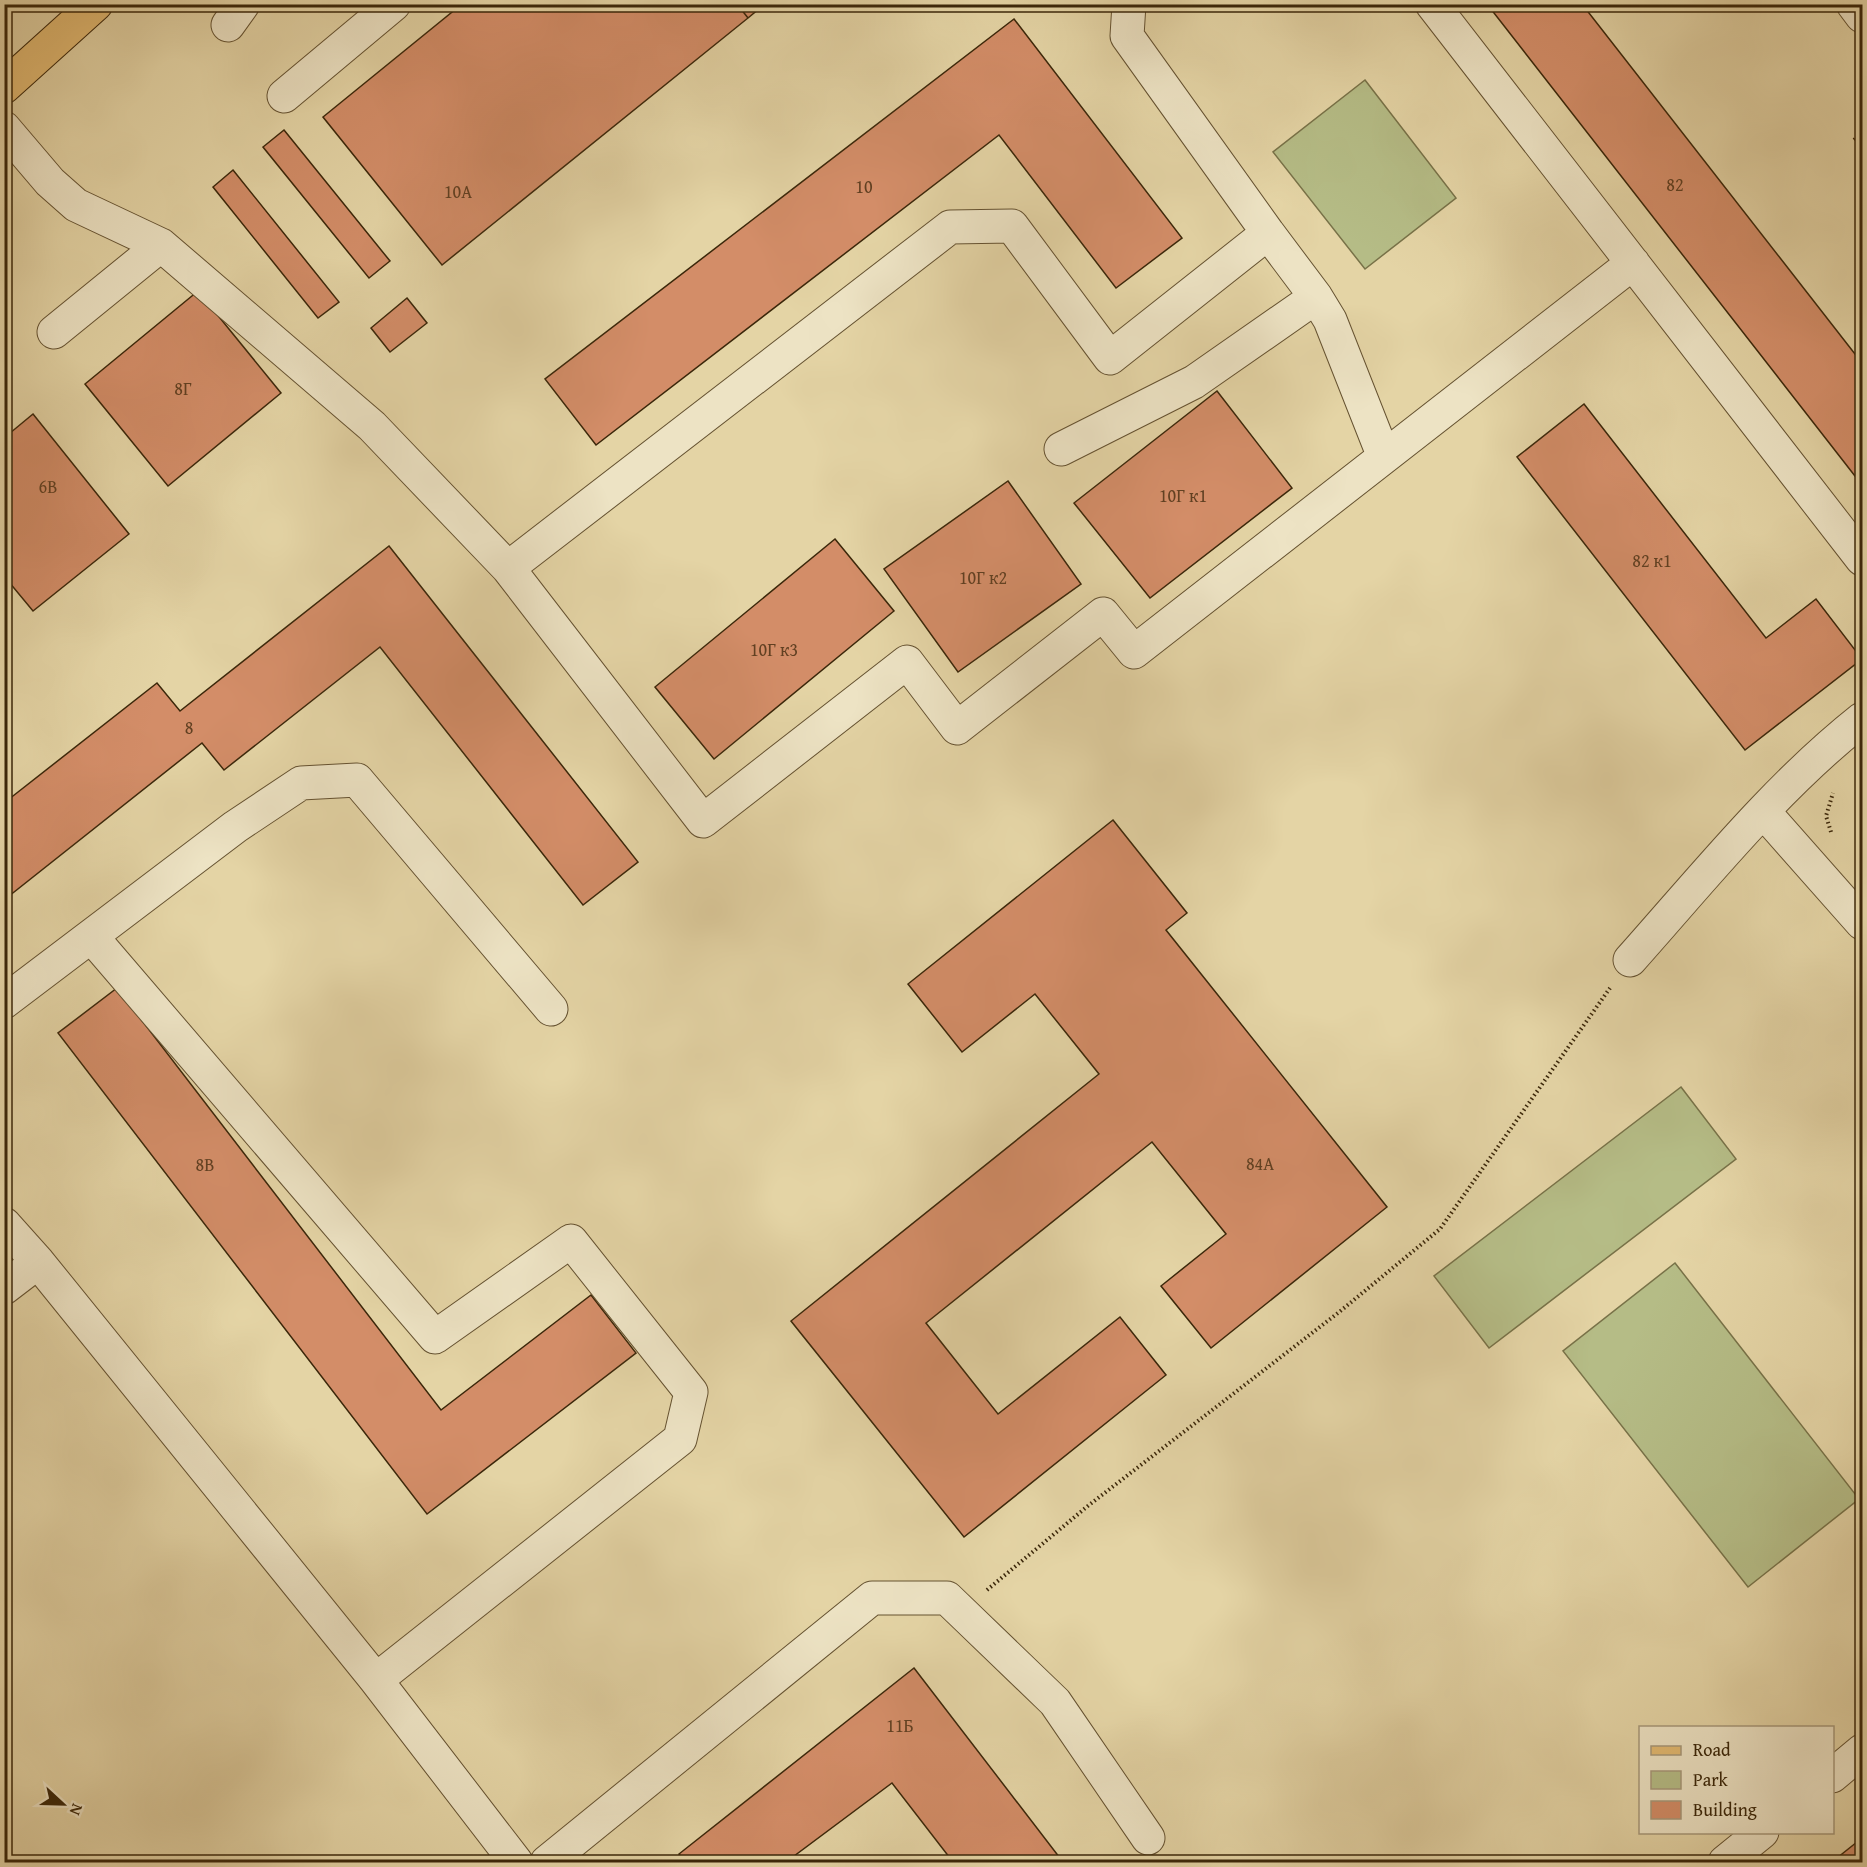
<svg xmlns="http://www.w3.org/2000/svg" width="1867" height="1867" viewBox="0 0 1867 1867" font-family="'Gentium Book Plus',serif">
	<rect width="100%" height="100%" fill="#e4d4a5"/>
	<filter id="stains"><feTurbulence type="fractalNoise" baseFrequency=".00333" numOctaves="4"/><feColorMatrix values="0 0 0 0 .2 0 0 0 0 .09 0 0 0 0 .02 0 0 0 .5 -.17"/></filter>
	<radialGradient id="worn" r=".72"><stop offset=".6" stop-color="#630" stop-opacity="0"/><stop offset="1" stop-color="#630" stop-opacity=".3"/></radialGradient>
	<path fill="#b5bc86" stroke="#787248" stroke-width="1.5" d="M 1365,80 L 1456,198 L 1365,269 L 1273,152 Z
		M 1681,1087 L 1736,1159 L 1489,1348 L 1434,1276 Z
		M 1675,1263 L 1859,1499 L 1748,1587 L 1563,1351 Z"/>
	<path fill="#d38d68" stroke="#3b270a" stroke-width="1.5" d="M 462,4 L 737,4 L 748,18 L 442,265 L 323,117 Z
		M 737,4 L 765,4 L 748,18 Z
		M 1487,4 L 1582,4 L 1862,363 L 1862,485 Z
		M 1014,19 L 1182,238 L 1116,288 L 999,135 L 596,445 L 545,379 Z
		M 284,130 L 390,261 L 369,278 L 263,147 Z
		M 233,170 L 339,302 L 318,318 L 213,187 Z
		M 198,291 L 281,393 L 168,486 L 85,384 Z
		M 407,298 L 427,323 L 390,352 L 371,328 Z
		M 1217,391 L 1292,488 L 1150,598 L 1074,503 Z
		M 1584,404 L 1766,638 L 1816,599 L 1862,659 L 1745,750 L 1517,457 Z
		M 33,414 L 129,534 L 33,611 L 4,576 L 4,438 Z
		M 1008,481 L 1081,584 L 958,672 L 884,569 Z
		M 835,539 L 894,611 L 714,759 L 655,687 Z
		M 389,546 L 638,862 L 583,905 L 380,647 L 224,770 L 202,743 L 4,900 L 4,803 L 157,683 L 180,711 Z
		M 1113,820 L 1187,913 L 1166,930 L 1387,1207 L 1211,1348 L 1161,1286 L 1226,1234 L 1152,1142 L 926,1323 L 998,1414 L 1120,1317 L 1166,1375 L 964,1537 L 791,1321 L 1099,1074 L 1035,994 L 962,1052 L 908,984 Z
		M 117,988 L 441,1410 L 591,1295 L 636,1353 L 427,1514 L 58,1033 Z
		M 914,1668 L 1063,1862 L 953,1862 L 892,1783 L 786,1862 L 686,1862 L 679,1854 Z
		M 1862,1838 L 1862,1862 L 1832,1862 Z"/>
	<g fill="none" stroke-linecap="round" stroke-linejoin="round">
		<g stroke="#655231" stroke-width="35">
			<path id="minor" d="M 1129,4 L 1127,36 L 1268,233 L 1316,297 L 1330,320 L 1384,457
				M 1432,4 L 1862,559
				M 1853,4 L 1862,16
				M 228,25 L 243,4
				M 284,96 L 394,4
				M 4,128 L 50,182 L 76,205 L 161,245 L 372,426 L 508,568 L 703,821 L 907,662 L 957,728 L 1103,614 L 1134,652 L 1633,263
				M 54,332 L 161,245
				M 1061,449 L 1194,382 L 1316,297
				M 508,568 L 950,227 L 1012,226 L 1110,358 L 1268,233
				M 1763,811 L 1862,923
				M 91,936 L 435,1337 L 571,1241 L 691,1392 L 680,1439 L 376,1680
				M 1630,960 C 1704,877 1775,788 1862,719
				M 4,1002 L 235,827 L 301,783 L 357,780 L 551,1009
				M 4,1224 L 38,1262 L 376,1680 L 516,1862
				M 4,1288 L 38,1262
				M 1832,1776 L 1862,1751
				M 547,1862 L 872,1598 L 947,1598 L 1055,1702 L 1148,1838
				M 1725,1862 L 1762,1832"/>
		</g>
		<g stroke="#3b270a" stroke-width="35">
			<path id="major" d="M 4,87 L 96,4"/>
		</g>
		<path stroke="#3b270a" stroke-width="4" stroke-dasharray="1.5 3" stroke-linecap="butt" d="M 1854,140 L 1862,133
			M 1831,832 L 1826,816 L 1833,793
			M 987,1590 L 1089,1505 L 1338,1313 L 1440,1229 L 1610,988"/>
		<use href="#minor" stroke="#ede3c4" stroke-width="33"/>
		<use href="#major" stroke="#e2ba72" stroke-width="33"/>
	</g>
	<g text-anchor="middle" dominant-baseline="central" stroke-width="4.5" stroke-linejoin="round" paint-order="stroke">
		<g font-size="18" fill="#614022">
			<text x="1675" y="184">82</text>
			<text x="864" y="186">10</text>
			<text x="458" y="191">10А</text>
			<text x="183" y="388">8Г</text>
			<text x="48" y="486">6В</text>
			<text x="1183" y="495">10Г к1</text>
			<text x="1652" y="560">82 к1</text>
			<text x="983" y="577">10Г к2</text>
			<text x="774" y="649">10Г к3</text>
			<text x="189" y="727">8</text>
			<text x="1260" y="1163">84А</text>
			<text x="205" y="1164">8В</text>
			<text x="900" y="1725">11Б</text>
		</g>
	</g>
	<rect width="1867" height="1867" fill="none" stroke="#e4d4a5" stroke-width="24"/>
	<rect x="6" y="6" width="1855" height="1855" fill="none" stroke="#3b270a" stroke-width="3"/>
	<rect x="12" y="12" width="1843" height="1843" fill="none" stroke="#3b270a" stroke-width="1.5"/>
	<rect x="1639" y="1726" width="195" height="108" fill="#ede3c4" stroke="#a6987a" stroke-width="1.5"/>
	<rect x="1651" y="1746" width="30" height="9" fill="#e2ba72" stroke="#a6987a" stroke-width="1.5"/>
	<text x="1693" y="1756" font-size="18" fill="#3b270a">Road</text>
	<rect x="1651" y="1771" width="30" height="18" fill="#b5bc86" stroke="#a6987a" stroke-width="1.5"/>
	<text x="1693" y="1786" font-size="18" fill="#3b270a">Park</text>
	<rect x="1651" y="1801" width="30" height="18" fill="#d38d68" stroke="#a6987a" stroke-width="1.5"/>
	<text x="1693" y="1816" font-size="18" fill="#3b270a">Building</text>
	<g transform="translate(63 1804) rotate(112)" stroke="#ede3c4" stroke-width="4.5" paint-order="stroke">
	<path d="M0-4.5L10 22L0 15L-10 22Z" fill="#3b270a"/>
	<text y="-9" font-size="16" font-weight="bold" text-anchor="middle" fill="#3b270a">N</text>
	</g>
	<rect width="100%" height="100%" filter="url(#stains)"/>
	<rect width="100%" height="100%" fill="url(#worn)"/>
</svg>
